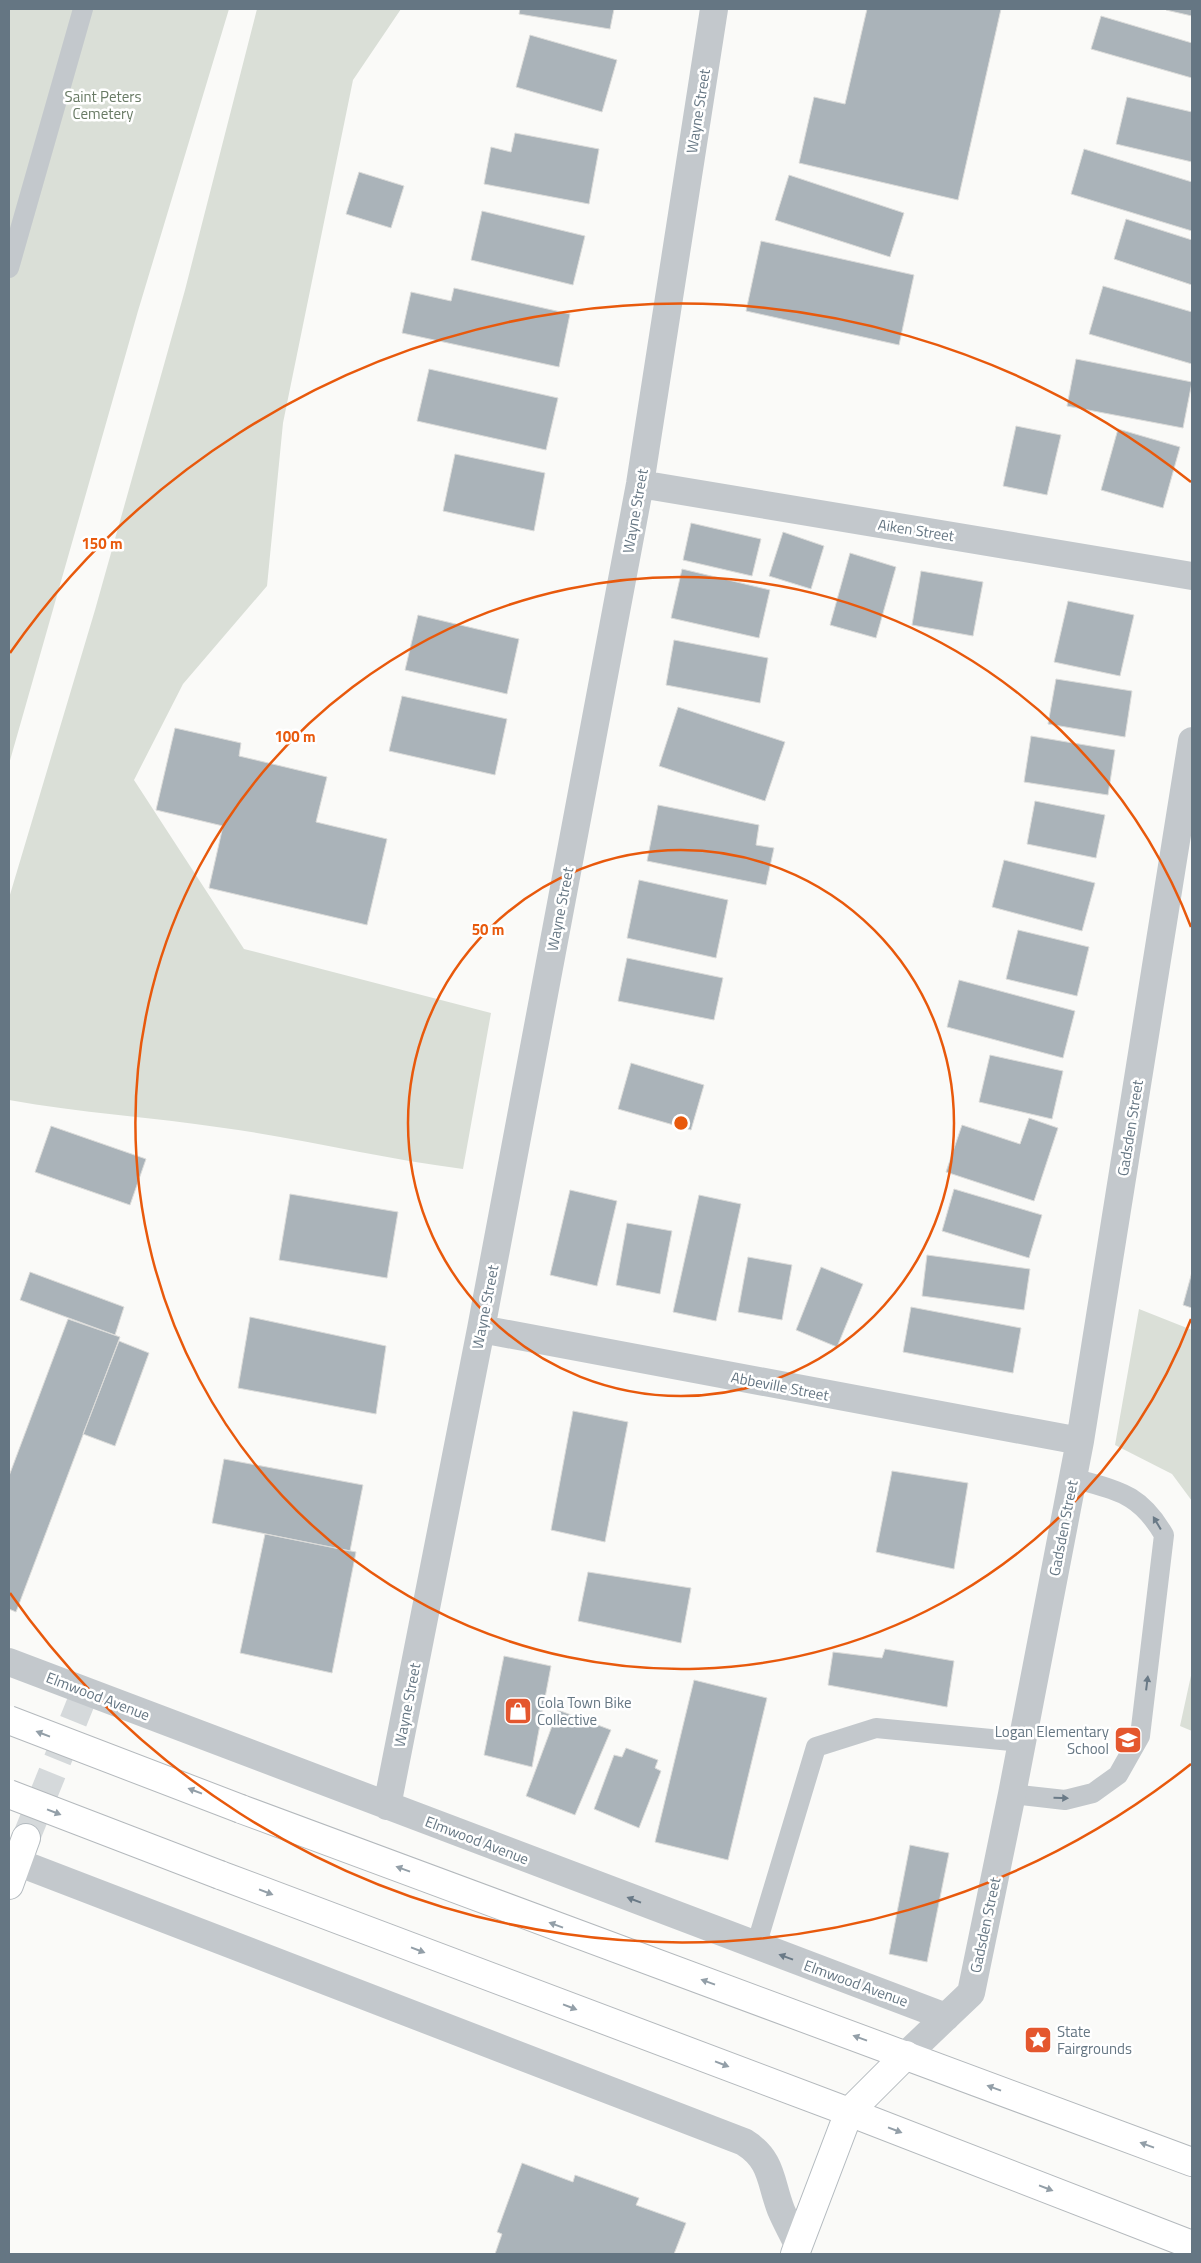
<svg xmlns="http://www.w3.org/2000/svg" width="1201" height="2263" viewBox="0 0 1201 2263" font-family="'Titillium Web',sans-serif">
	<rect width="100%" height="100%" fill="#fafaf8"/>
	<path fill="#dadfd7" d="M 9,9 L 229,9 L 138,311 L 9,764 Z
		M 257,9 L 401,9 L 353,80 L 283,423 L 267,586 L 183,684 L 134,780 L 244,949 L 491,1013 L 463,1169 C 383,1159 304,1139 224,1128 C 152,1117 80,1113 9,1100 L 9,898 L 95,610 L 185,290 Z
		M 1139,1309 L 1192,1330 L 1192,1501 L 1172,1474 L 1115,1445 Z
		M 1192,1671 L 1192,1731 L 1180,1726 Z"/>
	<path fill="#aab3b9" stroke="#dcdcda" d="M 520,9 L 614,9 L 610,29 L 519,14 Z
		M 867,9 L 1001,9 L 958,200 L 799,163 L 814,97 L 845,104 Z
		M 1166,9 L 1192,9 L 1192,16 L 1166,10 Z
		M 1101,16 L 1192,43 L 1192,78 L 1091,49 Z
		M 530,35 L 617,60 L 602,112 L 516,87 Z
		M 1127,97 L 1192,112 L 1192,162 L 1116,144 Z
		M 515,133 L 599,149 L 589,204 L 484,184 L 491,147 L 511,152 Z
		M 1084,149 L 1192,182 L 1192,231 L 1071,194 Z
		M 359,172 L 404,186 L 391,228 L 346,214 Z
		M 789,175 L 904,213 L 890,257 L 775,220 Z
		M 482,211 L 585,236 L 573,285 L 471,260 Z
		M 1126,219 L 1192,240 L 1192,285 L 1114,259 Z
		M 761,241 L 914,275 L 899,345 L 746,311 Z
		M 1103,286 L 1192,312 L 1192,364 L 1089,334 Z
		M 454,288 L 570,314 L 559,367 L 402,333 L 411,292 L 451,301 Z
		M 1076,359 L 1192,382 L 1183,428 L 1067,406 Z
		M 429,369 L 558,398 L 546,450 L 417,421 Z
		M 1016,426 L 1061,435 L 1047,495 L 1003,486 Z
		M 1118,429 L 1180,447 L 1163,508 L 1101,490 Z
		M 455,454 L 545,473 L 534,531 L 443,511 Z
		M 691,523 L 761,539 L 752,576 L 683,560 Z
		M 783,532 L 824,546 L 811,589 L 769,576 Z
		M 850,553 L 896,567 L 876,638 L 830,625 Z
		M 682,569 L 770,590 L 759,638 L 671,618 Z
		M 921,571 L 983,582 L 973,636 L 912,625 Z
		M 1068,601 L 1134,615 L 1120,676 L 1054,662 Z
		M 418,615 L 519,639 L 507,694 L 405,670 Z
		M 674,640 L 768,658 L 760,703 L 666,685 Z
		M 1056,679 L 1132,691 L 1125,737 L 1048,724 Z
		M 402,696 L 507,719 L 495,775 L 389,751 Z
		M 678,707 L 785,742 L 765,801 L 659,766 Z
		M 175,728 L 241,743 L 239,756 L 327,777 L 316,822 L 387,839 L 367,925 L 209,888 L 223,826 L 156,810 Z
		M 1031,736 L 1115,750 L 1108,795 L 1024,782 Z
		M 1035,801 L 1105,815 L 1096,858 L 1027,844 Z
		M 658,805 L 759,825 L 756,845 L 774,848 L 766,885 L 647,861 Z
		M 1004,860 L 1095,883 L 1082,931 L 992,907 Z
		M 639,880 L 728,900 L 716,958 L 627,938 Z
		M 1018,930 L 1089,947 L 1077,996 L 1006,979 Z
		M 627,958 L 723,978 L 714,1020 L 618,1001 Z
		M 959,980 L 1075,1011 L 1063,1058 L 947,1027 Z
		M 990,1055 L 1063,1071 L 1052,1119 L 979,1102 Z
		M 631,1063 L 704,1085 L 691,1130 L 618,1109 Z
		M 1029,1118 L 1058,1128 L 1034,1201 L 946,1172 L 962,1125 L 1020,1144 Z
		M 51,1126 L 146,1159 L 130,1205 L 35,1172 Z
		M 954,1189 L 1042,1215 L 1029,1258 L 942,1231 Z
		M 570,1190 L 617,1201 L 597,1286 L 550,1275 Z
		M 290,1194 L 398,1212 L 387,1278 L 279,1260 Z
		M 699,1195 L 741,1204 L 716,1321 L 673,1312 Z
		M 627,1223 L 672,1231 L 660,1294 L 616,1285 Z
		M 927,1255 L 1030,1269 L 1024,1310 L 922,1296 Z
		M 748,1257 L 792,1265 L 782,1320 L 738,1312 Z
		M 821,1267 L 863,1284 L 837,1347 L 796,1330 Z
		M 30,1272 L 124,1307 L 115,1335 L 20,1300 Z
		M 1192,1272 L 1192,1308 L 1183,1305 Z
		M 911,1307 L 1021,1328 L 1013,1373 L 903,1352 Z
		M 250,1317 L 386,1346 L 376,1414 L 238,1388 Z
		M 68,1319 L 120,1337 L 16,1612 L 9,1609 L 9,1476 Z
		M 119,1341 L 149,1353 L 115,1446 L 83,1434 Z
		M 573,1411 L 628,1422 L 605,1542 L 551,1530 Z
		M 224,1459 L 363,1485 L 350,1551 L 212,1523 Z
		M 892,1471 L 968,1483 L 954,1569 L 876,1552 Z
		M 265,1534 L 356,1552 L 332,1673 L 240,1653 Z
		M 588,1572 L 691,1588 L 681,1643 L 578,1621 Z
		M 885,1649 L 954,1661 L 947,1707 L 828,1685 L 833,1652 L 882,1658 Z
		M 504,1656 L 551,1666 L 532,1767 L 484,1755 Z
		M 694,1680 L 767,1698 L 728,1860 L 655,1842 Z
		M 558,1710 L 611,1730 L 575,1815 L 526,1796 Z
		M 626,1748 L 658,1760 L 655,1768 L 661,1771 L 639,1828 L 594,1809 L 614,1755 L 622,1757 Z
		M 910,1845 L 949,1853 L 927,1962 L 889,1954 Z
		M 522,2163 L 573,2182 L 575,2175 L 639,2198 L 636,2205 L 686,2223 L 674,2254 L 495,2254 L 502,2234 L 497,2232 Z"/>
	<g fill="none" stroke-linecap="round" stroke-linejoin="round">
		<path stroke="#d5d9db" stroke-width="28" stroke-dasharray="28 14" stroke-linecap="butt" d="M 26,1838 L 85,1692"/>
		<g stroke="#b3babf" stroke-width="30">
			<path id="secondary" d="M 9,1885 L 26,1838
				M 795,2254 L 849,2112 L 906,2055"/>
		</g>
		<g stroke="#b4b9bd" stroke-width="30">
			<path id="highway" d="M 241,1809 L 1192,2162
				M 220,1875 L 849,2112 L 1192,2245"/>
		</g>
		<path stroke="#c3c8cc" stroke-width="20" d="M 9,268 L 83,9
			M 1012,1794 L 1065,1800 L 1093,1793 L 1118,1775 L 1140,1736 L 1164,1535 C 1139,1492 1117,1491 1073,1478
			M 756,1946 L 816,1747 L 876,1728 L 1022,1742"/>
		<path stroke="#c3c8cc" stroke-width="28" d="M 640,484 L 1192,576
			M 481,1329 L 1080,1441
			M 9,1662 L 946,2017
			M 387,1806 L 481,1329 L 640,484 L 714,9
			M 9,1859 L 744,2142 C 773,2160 770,2182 781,2210 C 786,2222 793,2234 798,2245
			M 906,2055 L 971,1993 L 1012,1794 L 1080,1441 L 1192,741"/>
		<use href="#secondary" stroke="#fff" stroke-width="28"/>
		<use href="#highway" stroke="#fff" stroke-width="28"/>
		<g stroke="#b4b9bd" stroke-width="30" stroke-linecap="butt">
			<path id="highway-bridge" d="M 9,1720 L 241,1809
				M 9,1794 L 220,1875"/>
		</g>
		<use href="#highway-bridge" stroke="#fff" stroke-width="28"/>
	</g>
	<defs><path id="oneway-solid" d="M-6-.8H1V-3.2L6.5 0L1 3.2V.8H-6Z" transform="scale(1.25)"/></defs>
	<g fill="#6a7a87">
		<use href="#oneway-solid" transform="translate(1157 1523) rotate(-121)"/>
		<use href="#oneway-solid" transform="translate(1147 1683) rotate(-83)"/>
		<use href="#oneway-solid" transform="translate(1061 1798) rotate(2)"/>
		<use href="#oneway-solid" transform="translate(634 1900) rotate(-159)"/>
		<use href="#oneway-solid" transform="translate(786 1957) rotate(-160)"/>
	</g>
	<g fill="#939fa8">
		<use href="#oneway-solid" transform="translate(43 1734) rotate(-159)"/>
		<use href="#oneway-solid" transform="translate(195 1791) rotate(-159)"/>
		<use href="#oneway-solid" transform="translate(54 1812) rotate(21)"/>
		<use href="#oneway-solid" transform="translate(403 1869) rotate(-160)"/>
		<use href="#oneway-solid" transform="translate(266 1892) rotate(21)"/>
		<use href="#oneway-solid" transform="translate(556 1925) rotate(-160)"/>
		<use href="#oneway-solid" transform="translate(418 1950) rotate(21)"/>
		<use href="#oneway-solid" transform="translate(708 1982) rotate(-160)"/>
		<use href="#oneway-solid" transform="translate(570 2007) rotate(21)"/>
		<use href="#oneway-solid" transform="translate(860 2038) rotate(-160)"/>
		<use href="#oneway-solid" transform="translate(722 2064) rotate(21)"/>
		<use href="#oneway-solid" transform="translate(994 2088) rotate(-160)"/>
		<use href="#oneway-solid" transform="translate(895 2130) rotate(21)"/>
		<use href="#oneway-solid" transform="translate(1147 2145) rotate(-160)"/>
		<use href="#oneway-solid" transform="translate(1046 2188) rotate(21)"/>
	</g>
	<g fill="none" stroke="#e8590c" stroke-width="2.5">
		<circle cx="681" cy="1123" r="273"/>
		<path d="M1191 1319A546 546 0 1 1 1191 927"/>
		<path d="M1191 1764A819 819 0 0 1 10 1593M10 653A819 819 0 0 1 1191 482"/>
	</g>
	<defs>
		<g id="shop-square" transform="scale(1.4375)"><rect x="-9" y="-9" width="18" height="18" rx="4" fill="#e4572e" stroke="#fff"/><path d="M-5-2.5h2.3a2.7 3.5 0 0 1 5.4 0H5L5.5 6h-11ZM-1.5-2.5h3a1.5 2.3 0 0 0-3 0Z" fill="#fff"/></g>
		<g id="school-square" transform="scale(1.4375)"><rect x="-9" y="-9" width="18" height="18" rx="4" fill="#e4572e" stroke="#fff"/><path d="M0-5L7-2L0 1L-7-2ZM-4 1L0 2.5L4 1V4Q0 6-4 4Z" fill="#fff"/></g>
		<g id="sight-square" transform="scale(1.4375)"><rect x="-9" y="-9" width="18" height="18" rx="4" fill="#e4572e" stroke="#fff"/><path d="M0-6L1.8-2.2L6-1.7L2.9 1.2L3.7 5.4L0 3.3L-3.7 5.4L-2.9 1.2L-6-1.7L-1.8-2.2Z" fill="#fff"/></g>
	</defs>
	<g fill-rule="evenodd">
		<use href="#shop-square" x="518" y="1711"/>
		<use href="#school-square" x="1128" y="1740"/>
		<use href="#sight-square" x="1038" y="2040"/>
	</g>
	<g text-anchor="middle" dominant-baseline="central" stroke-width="5" stroke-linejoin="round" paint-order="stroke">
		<g font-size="15" fill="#687a64" stroke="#fff">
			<text x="103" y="96">Saint Peters<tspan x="103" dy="17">Cemetery</tspan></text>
		</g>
		<g font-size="15" fill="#657683" stroke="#fff">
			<text transform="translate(698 111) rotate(-81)">Wayne Street</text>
			<text transform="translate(635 511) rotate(-80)">Wayne Street</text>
			<text transform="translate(916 530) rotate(9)">Aiken Street</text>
			<text transform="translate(560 909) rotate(-79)">Wayne Street</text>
			<text transform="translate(1130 1128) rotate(-81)">Gadsden Street</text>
			<text transform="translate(485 1307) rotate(-79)">Wayne Street</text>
			<text transform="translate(780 1386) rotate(11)">Abbeville Street</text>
			<text transform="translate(1063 1528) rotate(-79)">Gadsden Street</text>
			<text transform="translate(98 1696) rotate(21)">Elmwood Avenue</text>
			<text transform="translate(407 1705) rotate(-79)">Wayne Street</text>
			<text transform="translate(477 1840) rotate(21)">Elmwood Avenue</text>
			<text transform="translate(985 1925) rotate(-78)">Gadsden Street</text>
			<text transform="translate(856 1983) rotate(20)">Elmwood Avenue</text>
		</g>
		<g font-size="15" fill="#657683" stroke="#fff" text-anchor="start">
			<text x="537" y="1702">Cola Town Bike<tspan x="537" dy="17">Collective</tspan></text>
			<text x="1109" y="1731" text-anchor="end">Logan Elementary<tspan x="1109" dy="17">School</tspan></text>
			<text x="1057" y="2031">State<tspan x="1057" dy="17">Fairgrounds</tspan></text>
		</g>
	</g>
	<circle cx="681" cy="1123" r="8" fill="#e8590c" stroke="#fff" stroke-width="2.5"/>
	<g font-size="15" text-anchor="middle" font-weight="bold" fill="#e8590c" stroke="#fff" stroke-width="5" stroke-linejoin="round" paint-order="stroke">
		<text x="102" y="549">150 m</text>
		<text x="295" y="742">100 m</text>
		<text x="488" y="935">50 m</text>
	</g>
	<rect width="1201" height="2263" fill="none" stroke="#657683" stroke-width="20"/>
</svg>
